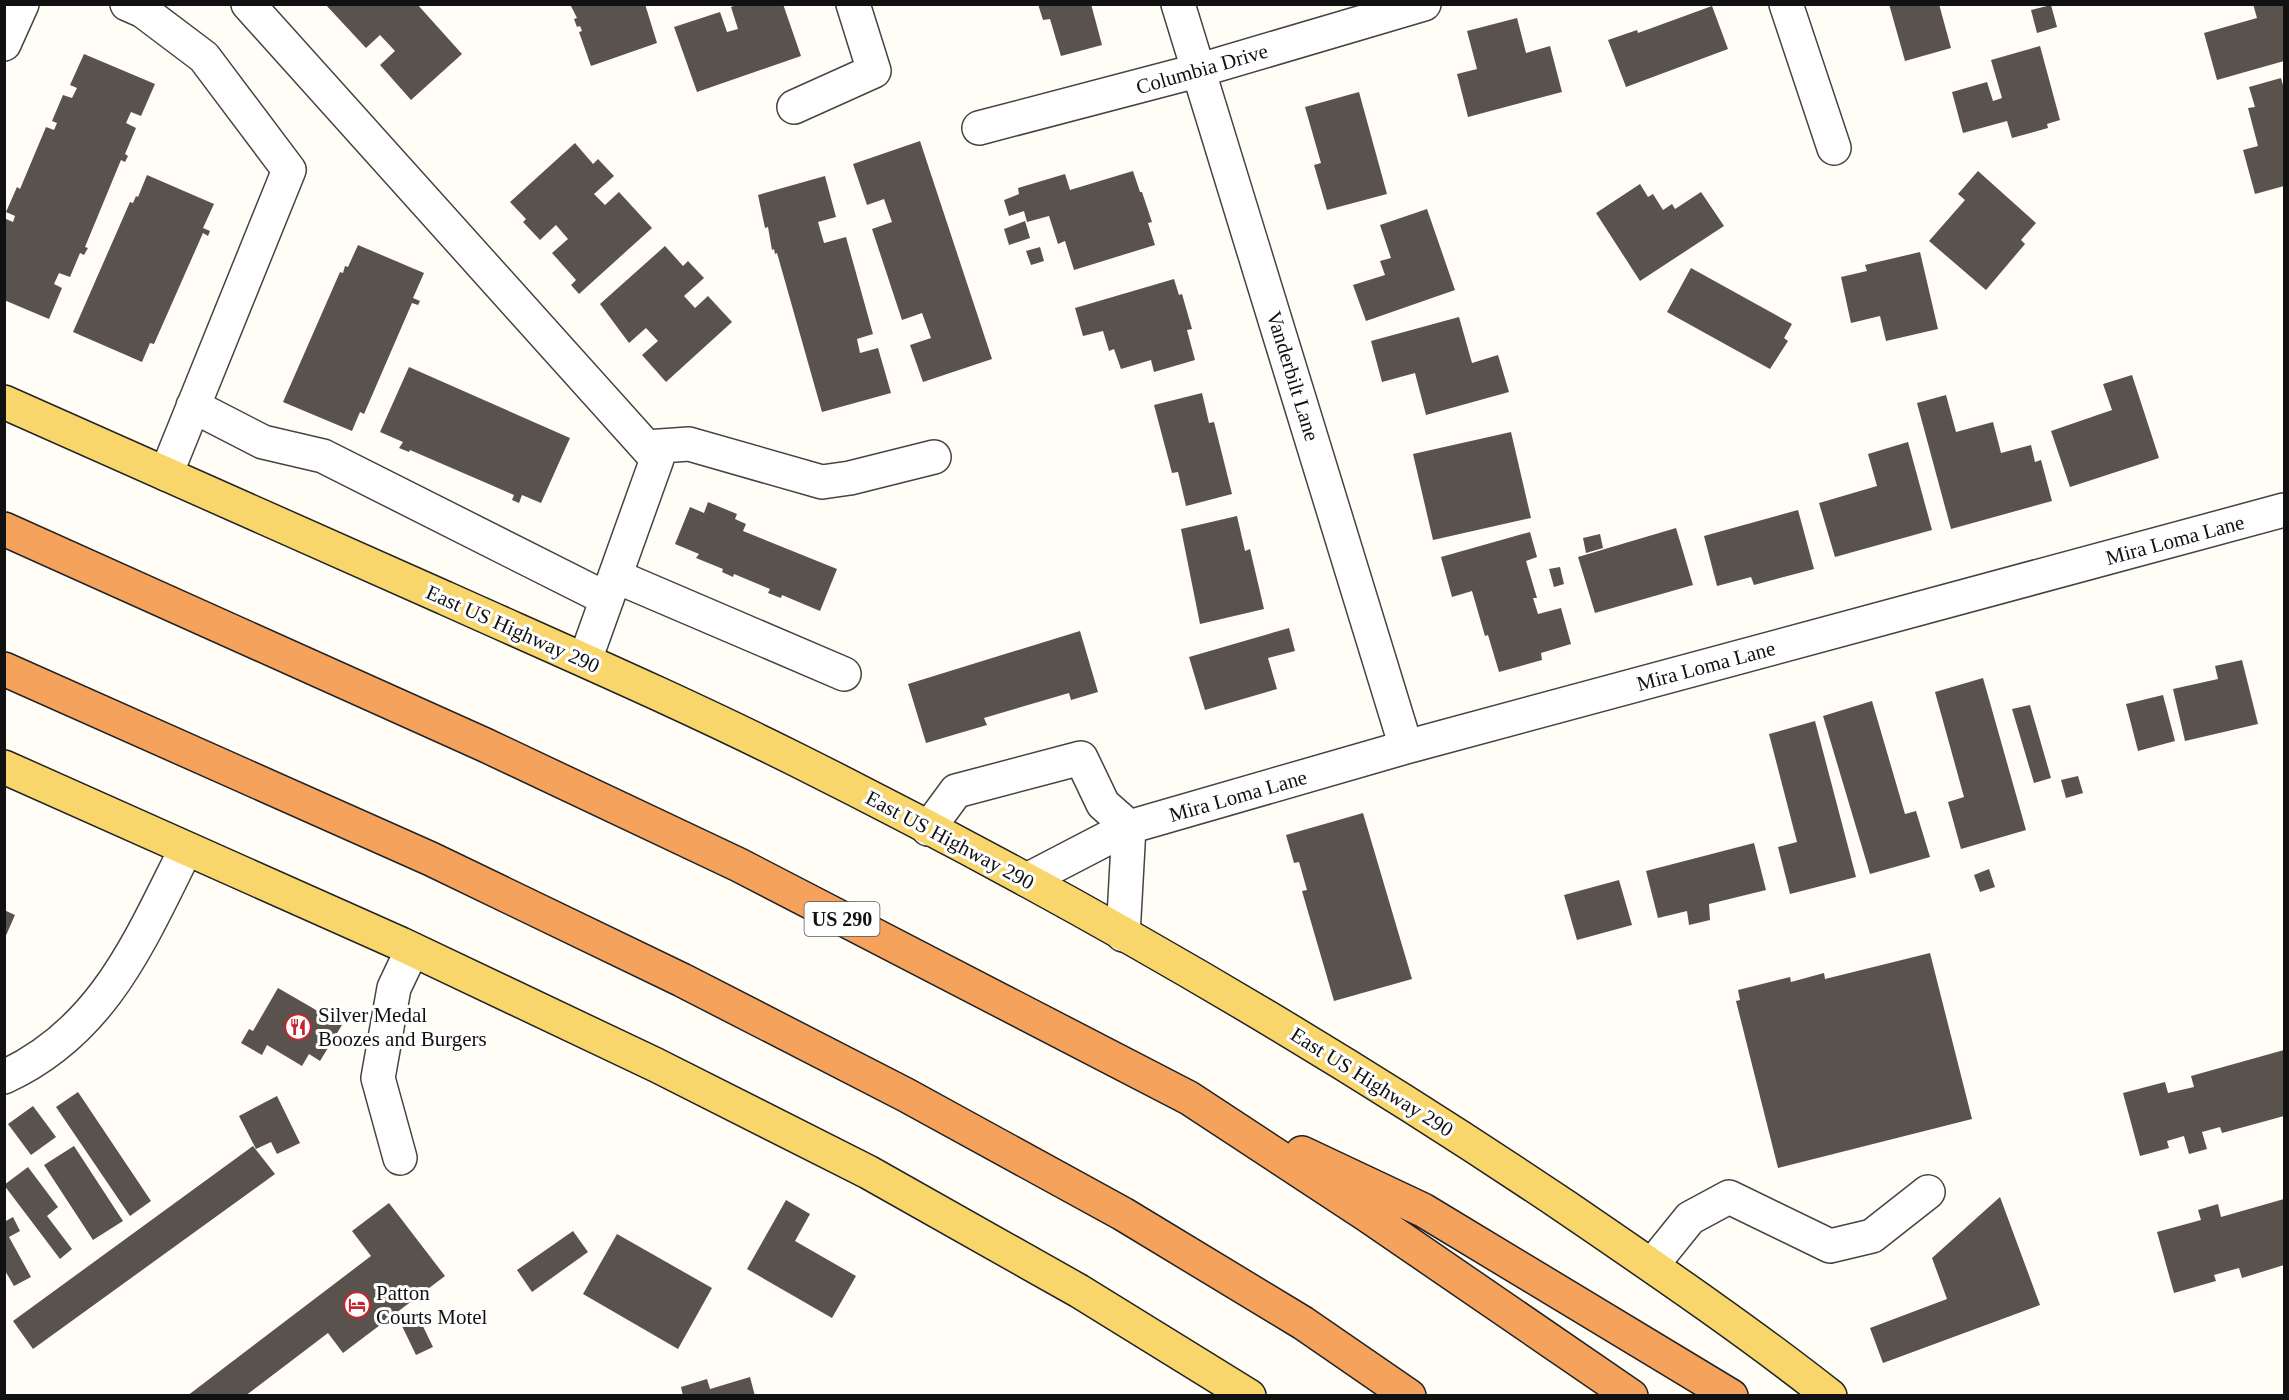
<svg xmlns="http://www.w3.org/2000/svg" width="2289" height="1400" viewBox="0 0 2289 1400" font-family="'Times New Roman',serif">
	<rect width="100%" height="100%" fill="#fffdf5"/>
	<path fill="#5a524d" d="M 325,4 L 417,4 L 462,54 L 411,100 L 380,65 L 395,51 L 380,35 L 366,48 Z
		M 570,4 L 645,4 L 657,43 L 591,66 L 579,32 L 582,31 L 580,26 L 577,27 L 574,19 L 577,18 Z
		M 739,4 L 783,4 L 801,56 L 697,92 L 674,27 L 720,12 L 727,32 L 738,29 L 731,7 Z
		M 1038,4 L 1091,4 L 1102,45 L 1061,56 L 1050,19 L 1043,20 Z
		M 1889,4 L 1939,4 L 1951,48 L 1905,61 Z
		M 2253,4 L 2284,4 L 2284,61 L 2217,80 L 2204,33 L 2257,18 Z
		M 2051,5 L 2057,27 L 2037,33 L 2031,10 Z
		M 1712,6 L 1728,49 L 1626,87 L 1608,40 L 1637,30 L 1638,33 Z
		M 1517,18 L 1526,53 L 1550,46 L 1562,92 L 1468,117 L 1457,74 L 1477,69 L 1467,31 Z
		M 2040,46 L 2060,120 L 2047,124 L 2048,128 L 2012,138 L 2007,121 L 1963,133 L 1952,92 L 1987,82 L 1993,101 L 2002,98 L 1991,60 Z
		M 84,54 L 155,84 L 141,116 L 131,112 L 126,123 L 136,128 L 125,154 L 128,156 L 125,162 L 121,160 L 85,247 L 88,248 L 84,255 L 80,253 L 70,277 L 59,273 L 54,284 L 62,288 L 49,319 L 4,300 L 4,224 L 6,219 L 13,222 L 15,216 L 6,212 L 17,187 L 20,189 L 46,127 L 54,130 L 57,123 L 52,121 L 63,95 L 72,98 L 77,88 L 70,85 Z
		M 2281,78 L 2284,89 L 2284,186 L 2255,194 L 2243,150 L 2258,146 L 2248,108 L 2255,107 L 2249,87 Z
		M 1359,92 L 1387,194 L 1327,210 L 1314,165 L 1321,163 L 1305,107 Z
		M 920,141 L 992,359 L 923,382 L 910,345 L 931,338 L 922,313 L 902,320 L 872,229 L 892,222 L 884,199 L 867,205 L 853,164 Z
		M 575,143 L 593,164 L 598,159 L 614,176 L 594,194 L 605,205 L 619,192 L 652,228 L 579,294 L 571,285 L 576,280 L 552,253 L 568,239 L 556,225 L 540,240 L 523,222 L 526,219 L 510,202 Z
		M 1133,171 L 1140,192 L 1142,192 L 1152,222 L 1148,223 L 1155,245 L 1074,270 L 1065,241 L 1058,244 L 1049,216 L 1027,222 L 1024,211 L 1009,216 L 1004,200 L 1019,194 L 1018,188 L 1065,174 L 1070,190 Z
		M 1978,171 L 2036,223 L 2021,240 L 2025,244 L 1986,290 L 1929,241 L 1965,200 L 1958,194 Z
		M 147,175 L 214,204 L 203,228 L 210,231 L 208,236 L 203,233 L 154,344 L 150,343 L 142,362 L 73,332 L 130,202 L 133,203 L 136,196 L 138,197 Z
		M 825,176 L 836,217 L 818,222 L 824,243 L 846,237 L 873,334 L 857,339 L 860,353 L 878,348 L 891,393 L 822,412 L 777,253 L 775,254 L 774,249 L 772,250 L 768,227 L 765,228 L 758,195 Z
		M 1640,184 L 1648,197 L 1653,194 L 1663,210 L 1672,204 L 1675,209 L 1701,192 L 1724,226 L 1640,281 L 1596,213 Z
		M 1427,209 L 1455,290 L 1366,321 L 1353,285 L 1385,275 L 1380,261 L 1391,258 L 1380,225 Z
		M 1025,221 L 1030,238 L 1009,245 L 1004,229 Z
		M 358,245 L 424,273 L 413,298 L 420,301 L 418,305 L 412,303 L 364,414 L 360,412 L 352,431 L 283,402 L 340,272 L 343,273 L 345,266 L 348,267 Z
		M 665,246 L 683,266 L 688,261 L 704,278 L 684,296 L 695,308 L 708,296 L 732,322 L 666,382 L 642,355 L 658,341 L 646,328 L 629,343 L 600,304 Z
		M 1040,247 L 1044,261 L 1031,265 L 1026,251 Z
		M 1920,252 L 1938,329 L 1886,341 L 1880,316 L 1851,323 L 1841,277 L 1867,271 L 1865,265 Z
		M 1691,268 L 1792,324 L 1784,338 L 1788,341 L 1770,369 L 1667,312 Z
		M 1174,279 L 1179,295 L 1182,294 L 1192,329 L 1187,330 L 1195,360 L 1154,372 L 1151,360 L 1121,369 L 1114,349 L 1109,351 L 1103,331 L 1083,336 L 1075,308 Z
		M 1459,317 L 1472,363 L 1498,355 L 1509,392 L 1426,415 L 1415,373 L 1382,382 L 1371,341 Z
		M 409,367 L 570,438 L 541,503 L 522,495 L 519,503 L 512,500 L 514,495 L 410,450 L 409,452 L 399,448 L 403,442 L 380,432 Z
		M 2132,375 L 2159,458 L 2070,487 L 2051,431 L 2112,410 L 2103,384 Z
		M 1202,393 L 1209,423 L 1214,422 L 1232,494 L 1186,506 L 1178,472 L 1172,473 L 1154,405 Z
		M 1946,395 L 1956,432 L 1993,422 L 2001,453 L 2031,445 L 2035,462 L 2041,460 L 2052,501 L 1951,529 L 1917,403 Z
		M 1511,432 L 1531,518 L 1433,540 L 1413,454 Z
		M 1908,442 L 1932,530 L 1835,557 L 1819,503 L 1877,486 L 1868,454 Z
		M 708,502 L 737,514 L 735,519 L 746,524 L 743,531 L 837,569 L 820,611 L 782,595 L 781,598 L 768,593 L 770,589 L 734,574 L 733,577 L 722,572 L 723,569 L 696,558 L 699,554 L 675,544 L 690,507 L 704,513 Z
		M 1798,510 L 1814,569 L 1754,585 L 1751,577 L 1717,586 L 1704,536 Z
		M 1237,516 L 1245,551 L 1250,549 L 1264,609 L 1200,624 L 1181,529 Z
		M 1676,528 L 1693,585 L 1595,613 L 1578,557 Z
		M 1530,532 L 1537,557 L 1526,561 L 1537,598 L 1533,598 L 1538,614 L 1561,608 L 1571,644 L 1541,653 L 1542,660 L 1499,672 L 1488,635 L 1485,636 L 1472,591 L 1452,597 L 1441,557 Z
		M 1600,534 L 1603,548 L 1586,553 L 1583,538 Z
		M 1560,567 L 1564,584 L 1554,587 L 1549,569 Z
		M 1289,628 L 1295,651 L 1268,658 L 1277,689 L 1205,710 L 1189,657 Z
		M 1080,631 L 1098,692 L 1071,700 L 1069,693 L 984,718 L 987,725 L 926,743 L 908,684 Z
		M 2242,660 L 2258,724 L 2185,741 L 2173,689 L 2218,679 L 2215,666 Z
		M 1983,678 L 2026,830 L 1961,849 L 1948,802 L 1964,797 L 1935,692 Z
		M 2163,695 L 2175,741 L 2138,751 L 2126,704 Z
		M 1872,701 L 1905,814 L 1916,811 L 1930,857 L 1870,874 L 1823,716 Z
		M 2030,705 L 2051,778 L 2034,783 L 2012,709 Z
		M 1815,721 L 1856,877 L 1790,894 L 1778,847 L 1797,842 L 1769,734 Z
		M 2078,776 L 2083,793 L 2066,798 L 2061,780 Z
		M 1363,813 L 1412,979 L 1334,1001 L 1302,891 L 1307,890 L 1299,862 L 1294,863 L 1286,835 Z
		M 1754,843 L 1766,890 L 1709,904 L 1710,920 L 1689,925 L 1687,911 L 1658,918 L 1646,871 Z
		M 1989,869 L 1995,887 L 1980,892 L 1974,875 Z
		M 1619,880 L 1632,925 L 1577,940 L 1564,895 Z
		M 4,910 L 15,915 L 4,940 Z
		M 1930,953 L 1972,1119 L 1778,1168 L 1736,1001 L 1740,1000 L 1738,990 L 1790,977 L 1791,982 L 1824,973 L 1825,979 Z
		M 278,988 L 342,1025 L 320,1061 L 309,1054 L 302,1066 L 267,1045 L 262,1055 L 241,1043 L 249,1029 L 253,1031 Z
		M 2284,1050 L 2284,1116 L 2222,1133 L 2220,1127 L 2202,1132 L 2207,1149 L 2189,1154 L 2184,1136 L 2167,1141 L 2169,1148 L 2140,1156 L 2123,1093 L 2165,1082 L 2168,1093 L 2194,1087 L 2191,1076 Z
		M 78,1092 L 151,1201 L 130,1216 L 56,1107 Z
		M 277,1096 L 300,1143 L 277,1154 L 271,1142 L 256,1149 L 239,1116 Z
		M 33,1106 L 56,1137 L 31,1155 L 8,1124 Z
		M 74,1146 L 123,1221 L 93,1240 L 44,1165 Z
		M 253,1146 L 275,1174 L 33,1349 L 13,1321 Z
		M 28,1167 L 58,1207 L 47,1216 L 72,1249 L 60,1259 L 4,1185 Z
		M 2000,1197 L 2040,1305 L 1883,1363 L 1870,1328 L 1947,1299 L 1932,1258 Z
		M 2284,1199 L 2284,1265 L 2242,1278 L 2239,1268 L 2214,1275 L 2216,1281 L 2174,1293 L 2157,1232 L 2201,1220 L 2198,1210 L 2218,1204 L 2221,1217 Z
		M 786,1200 L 810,1214 L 795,1241 L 856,1276 L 832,1318 L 747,1269 Z
		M 389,1203 L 445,1276 L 343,1353 L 328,1333 L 245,1396 L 187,1396 L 371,1256 L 352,1231 Z
		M 13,1217 L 20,1231 L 9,1237 L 31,1277 L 14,1286 L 4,1269 L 4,1222 Z
		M 573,1231 L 588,1252 L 532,1292 L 517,1270 Z
		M 617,1234 L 712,1288 L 678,1349 L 583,1294 Z
		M 419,1318 L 433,1347 L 416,1355 L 402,1326 Z
		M 750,1377 L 755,1396 L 683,1396 L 681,1387 L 707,1379 L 710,1389 Z"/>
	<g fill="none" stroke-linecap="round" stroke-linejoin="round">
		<g stroke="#444" stroke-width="36">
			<path id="minor" d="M 127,4 L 143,11 L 204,57 L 289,170 L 166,474
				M 248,4 L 657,459 L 585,660
				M 1178,4 L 1406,747
				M 1786,4 L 1834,148
				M 4,44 L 22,4
				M 794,107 L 874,71 L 853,4
				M 979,128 L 1200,70 L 1424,4
				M 193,406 L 263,442 L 323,456 L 607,599
				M 646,447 L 689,444 L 822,482 L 850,478 L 934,457
				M 615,576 L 844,674
				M 928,829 L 956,791 L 1081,758 L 1103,804 L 1129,827
				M 1027,880 L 1129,827 L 1406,747 L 2284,510
				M 1123,935 L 1129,827
				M 4,1077 C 104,1031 140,940 186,849
				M 400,1158 L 378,1078 L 394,988 L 412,950
				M 1652,1265 L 1690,1218 L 1729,1197 L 1830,1246 L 1872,1236 L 1928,1192"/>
		</g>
		<g stroke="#222" stroke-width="36">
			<path id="major" d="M 4,402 C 151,468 298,533 445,598 C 563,651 681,702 797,760 C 1061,892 1321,1042 1566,1207 C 1655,1268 1745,1329 1830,1396
				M 4,767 L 401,944 L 656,1065 L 868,1172 L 1079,1291 L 1249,1396"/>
		</g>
		<g stroke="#222" stroke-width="36">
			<path id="highway" d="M 4,529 L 485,745 L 739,865 L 1189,1098 L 1367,1215 L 1631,1396
				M 4,669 L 431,859 L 682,980 L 906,1095 L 1123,1214 L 1303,1323 L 1409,1396
				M 1302,1153 L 1423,1210 L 1731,1396"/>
		</g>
		<use href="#minor" stroke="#fff" stroke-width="33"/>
		<use href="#major" stroke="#f9d66b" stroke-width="33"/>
		<use href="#highway" stroke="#f5a25d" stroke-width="33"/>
	</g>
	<defs>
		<g id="restaurant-ring" transform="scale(1.35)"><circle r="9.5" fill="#fff" stroke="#c4262e" stroke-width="1.5"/><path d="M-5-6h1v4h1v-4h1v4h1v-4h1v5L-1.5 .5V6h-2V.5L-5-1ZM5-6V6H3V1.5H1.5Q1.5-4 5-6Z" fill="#c4262e"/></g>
		<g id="hotel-ring" transform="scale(1.35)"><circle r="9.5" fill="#fff" stroke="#c4262e" stroke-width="1.5"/><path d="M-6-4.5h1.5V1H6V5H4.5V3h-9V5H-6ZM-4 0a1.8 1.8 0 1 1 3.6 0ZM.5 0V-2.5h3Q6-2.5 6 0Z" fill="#c4262e"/></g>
	</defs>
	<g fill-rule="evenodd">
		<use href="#restaurant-ring" x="298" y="1027"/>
		<use href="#hotel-ring" x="357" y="1305"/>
	</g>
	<g text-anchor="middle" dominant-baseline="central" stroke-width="6" stroke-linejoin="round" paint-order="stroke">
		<rect fill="#fff" stroke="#585858" stroke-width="1.5" x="804.5" y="902" width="75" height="34" rx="4.5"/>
		<g font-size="20" font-weight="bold" fill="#111">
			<text x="842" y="919">US 290</text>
		</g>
		<g font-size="21" fill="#111" stroke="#fff">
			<text transform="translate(1202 69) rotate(-16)">Columbia Drive</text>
			<text transform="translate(1293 376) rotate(73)">Vanderbilt Lane</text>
			<text transform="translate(2175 540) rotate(-15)">Mira Loma Lane</text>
			<text transform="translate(513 629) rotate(24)">East US Highway 290</text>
			<text transform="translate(1706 666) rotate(-15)">Mira Loma Lane</text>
			<text transform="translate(1238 796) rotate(-16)">Mira Loma Lane</text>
			<text transform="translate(950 840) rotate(28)">East US Highway 290</text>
			<text transform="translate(1372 1082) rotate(32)">East US Highway 290</text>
		</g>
		<g font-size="21" fill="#111" stroke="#fff" text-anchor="start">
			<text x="318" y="1015">Silver Medal<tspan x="318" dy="24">Boozes and Burgers</tspan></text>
			<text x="376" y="1293">Patton<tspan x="376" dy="24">Courts Motel</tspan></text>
		</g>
	</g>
	<rect width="2289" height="1400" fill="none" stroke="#111111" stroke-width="12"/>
</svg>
